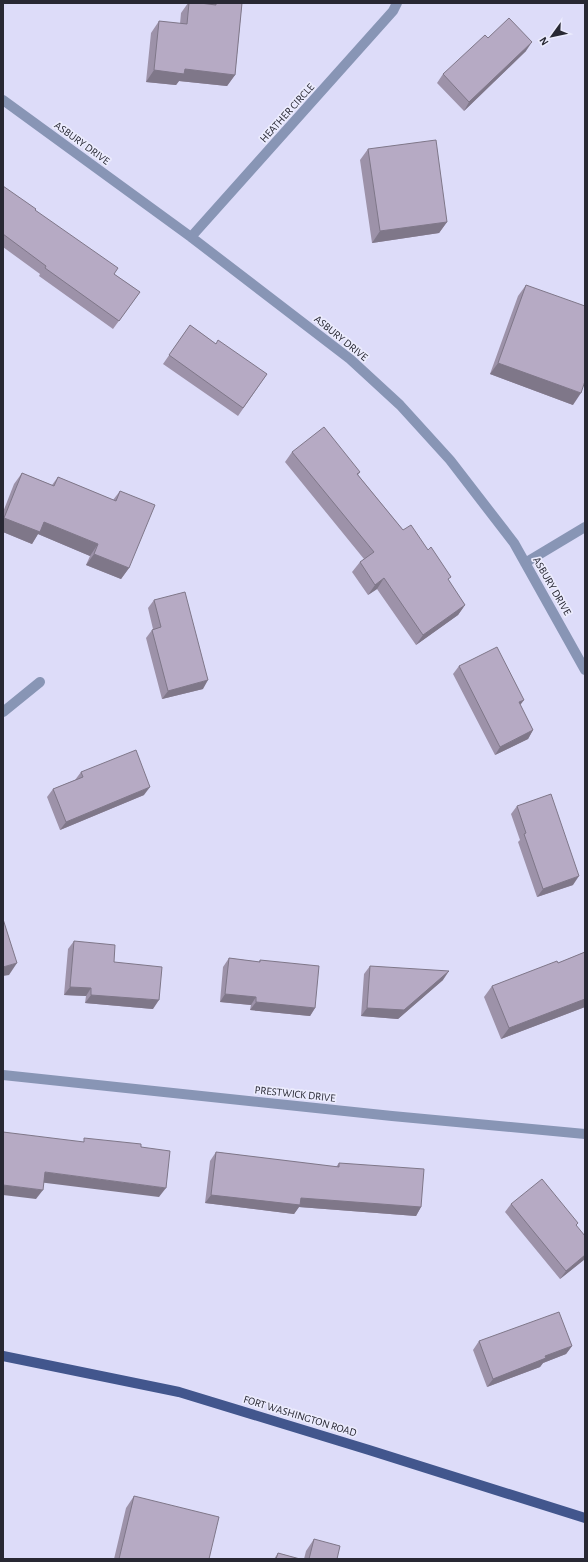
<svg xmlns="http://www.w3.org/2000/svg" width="588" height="1562" viewBox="0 0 588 1562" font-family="'Alegreya Sans',sans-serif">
	<rect width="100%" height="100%" fill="#dddcf9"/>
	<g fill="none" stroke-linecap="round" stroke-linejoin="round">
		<path stroke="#8895b5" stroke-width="10" d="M 3,100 L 191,237 L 350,359 L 400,405 L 450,460 L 514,543 L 585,670
			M 191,237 L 393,11 L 397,3
			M 525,563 L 585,527
			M 3,712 L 40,682
			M 3,1075 L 392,1116 L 585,1134"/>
		<path stroke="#42568d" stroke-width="10" d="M 3,1356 L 179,1392 L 369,1450 L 585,1518"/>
	</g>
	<path fill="#9d92a9" d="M 188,3 L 200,3 L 209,4 L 210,3 L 242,3 L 235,75 L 227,86 L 179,81 L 176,85 L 146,82 L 151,33 L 159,21 L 180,24 L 181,13 Z
		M 488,38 L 526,51 L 464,111 L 437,83 L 443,74 Z
		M 368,149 L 447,222 L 439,233 L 372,243 L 360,160 Z
		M 3,186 L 35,210 L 114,274 L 140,292 L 113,329 L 39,276 L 40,274 L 3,247 Z
		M 526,285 L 573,405 L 490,374 L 518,296 Z
		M 190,325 L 216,344 L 267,374 L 238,416 L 163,364 Z
		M 292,452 L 360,472 L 358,475 L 403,530 L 448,580 L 465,605 L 458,615 L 416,645 L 377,589 L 368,595 L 352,572 L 360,562 L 364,559 L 285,462 Z
		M 22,473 L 52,485 L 58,477 L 113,500 L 120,491 L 129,568 L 121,579 L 86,565 L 90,556 L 38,534 L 32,544 L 3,532 L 3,512 L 14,484 Z
		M 154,600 L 203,689 L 162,699 L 146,638 L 152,630 L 153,629 L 148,608 Z
		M 459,666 L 520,705 L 533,730 L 528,739 L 495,755 L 453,674 Z
		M 81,772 L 144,795 L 60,830 L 47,797 L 53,789 L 75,780 Z
		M 517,806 L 573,885 L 537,897 L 518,842 L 520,840 L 511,814 Z
		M 74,941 L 114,962 L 153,1009 L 85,1003 L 86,996 L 64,995 L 68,949 Z
		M 585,952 L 585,1007 L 501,1039 L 484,997 L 492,986 L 558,963 Z
		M 229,958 L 259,962 L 260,960 L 315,1008 L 310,1016 L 250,1010 L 251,1005 L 220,1002 L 223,967 Z
		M 370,966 L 443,980 L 398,1019 L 361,1016 L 364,974 Z
		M 216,1152 L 336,1167 L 339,1163 L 421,1207 L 416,1216 L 299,1207 L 294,1214 L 205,1203 L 210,1161 Z
		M 511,1204 L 576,1225 L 585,1259 L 560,1279 L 505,1212 Z
		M 479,1341 L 572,1346 L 566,1354 L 543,1363 L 540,1367 L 487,1387 L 473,1350 Z
		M 134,1496 L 209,1559 L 114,1559 L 126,1508 Z
		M 314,1539 L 337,1559 L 304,1559 L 306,1551 Z
		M 278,1553 L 300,1559 L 274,1559 Z"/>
	<path fill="#7f7789" d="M 532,42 L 526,51 L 464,111 L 469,102 Z
		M 185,69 L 235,75 L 227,86 L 179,81 L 176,85 L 146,82 L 154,70 Z
		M 447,222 L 439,233 L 372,243 L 380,231 Z
		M 498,363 L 581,393 L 573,405 L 490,374 Z
		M 4,518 L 44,522 L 98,544 L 90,556 L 38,534 L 32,544 L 3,532 L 3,519 Z
		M 94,554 L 129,568 L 121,579 L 86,565 Z
		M 384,578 L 377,589 L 368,595 L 375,585 Z
		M 465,605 L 458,615 L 416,645 L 423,635 Z
		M 208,680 L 203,689 L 162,699 L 168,691 Z
		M 524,700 L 518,708 L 519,702 Z
		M 533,730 L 528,739 L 495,755 L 500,747 Z
		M 150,787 L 144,795 L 60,830 L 66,822 Z
		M 579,876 L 573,885 L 537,897 L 543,889 Z
		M 17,963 L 9,975 L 3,976 L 3,967 Z
		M 449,971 L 443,980 L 398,1019 L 361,1016 L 367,1008 Z
		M 70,987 L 91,988 L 86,996 L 64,995 Z
		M 225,994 L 256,997 L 251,1005 L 220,1002 Z
		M 91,995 L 159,1000 L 153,1009 L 85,1003 Z
		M 585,999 L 585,1007 L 501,1039 L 509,1028 Z
		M 256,1002 L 315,1008 L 310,1016 L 250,1010 Z
		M 45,1172 L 166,1188 L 159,1197 L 38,1182 Z
		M 3,1185 L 43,1190 L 36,1199 L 3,1195 Z
		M 211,1195 L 301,1198 L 421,1207 L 416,1216 L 299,1207 L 294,1214 L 205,1203 Z
		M 585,1255 L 585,1259 L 560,1279 L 566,1271 Z
		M 572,1346 L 566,1354 L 543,1363 L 540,1367 L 487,1387 L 493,1379 L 545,1356 Z"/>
	<path fill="#b6aac4" stroke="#7f7789" d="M 189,3 L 200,3 L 216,5 L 216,3 L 242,3 L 235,75 L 185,69 L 184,74 L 154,70 L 159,21 L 187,24 Z
		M 509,18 L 532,42 L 469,102 L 443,74 L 485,35 L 488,38 Z
		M 436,140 L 447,222 L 380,231 L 368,149 Z
		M 3,186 L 36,209 L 35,210 L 118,268 L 114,274 L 140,292 L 119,321 L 45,268 L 46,266 L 3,234 Z
		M 526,285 L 585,306 L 585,381 L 581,393 L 498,363 Z
		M 190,325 L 216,344 L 218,340 L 267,374 L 243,408 L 169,355 Z
		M 324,427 L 360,472 L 357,474 L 403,530 L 411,525 L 428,550 L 431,547 L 451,577 L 448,579 L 465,605 L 423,635 L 384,578 L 375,585 L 360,562 L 374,552 L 292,452 Z
		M 22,473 L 54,486 L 58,477 L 116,501 L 120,491 L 155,505 L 129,568 L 94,554 L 98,544 L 44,522 L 40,532 L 4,518 Z
		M 185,592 L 208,680 L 168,691 L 152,630 L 161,627 L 154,600 Z
		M 497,647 L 524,700 L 519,702 L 533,730 L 500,747 L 459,666 Z
		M 136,750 L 150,787 L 66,822 L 53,789 L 83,777 L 81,772 Z
		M 551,794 L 579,876 L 543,889 L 524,834 L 526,833 L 517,806 Z
		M 3,919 L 17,963 L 3,967 Z
		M 74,941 L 115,945 L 114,962 L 162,967 L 159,1000 L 91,995 L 91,988 L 70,987 Z
		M 585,952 L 585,999 L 509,1028 L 492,986 L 557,961 L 558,963 Z
		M 229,958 L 260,962 L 260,960 L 319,966 L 315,1008 L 256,1002 L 256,997 L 225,994 Z
		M 370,966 L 449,971 L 404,1010 L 367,1008 Z
		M 3,1132 L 84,1142 L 84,1138 L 141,1144 L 141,1147 L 170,1151 L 166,1188 L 45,1172 L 43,1190 L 3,1185 Z
		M 216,1152 L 339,1167 L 339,1163 L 424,1169 L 421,1207 L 301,1198 L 300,1205 L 211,1195 Z
		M 542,1179 L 578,1223 L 576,1225 L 585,1236 L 585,1255 L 566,1271 L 511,1204 Z
		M 559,1312 L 572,1346 L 545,1356 L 546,1358 L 493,1379 L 479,1341 Z
		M 134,1496 L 219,1517 L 209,1559 L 119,1559 Z
		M 314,1539 L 340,1546 L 337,1559 L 309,1559 Z
		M 278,1553 L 300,1559 L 276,1559 Z"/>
	<g text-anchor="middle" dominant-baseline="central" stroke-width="3.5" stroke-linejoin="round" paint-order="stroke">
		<g font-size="11" fill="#282833" stroke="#ebebfd">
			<text transform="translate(287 113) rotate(-48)">HEATHER CIRCLE</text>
			<text transform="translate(82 143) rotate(36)">ASBURY DRIVE</text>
			<text transform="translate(341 338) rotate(39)">ASBURY DRIVE</text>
			<text transform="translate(552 586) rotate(60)">ASBURY DRIVE</text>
			<text transform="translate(295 1094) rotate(6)">PRESTWICK DRIVE</text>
			<text transform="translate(300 1416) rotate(17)">FORT WASHINGTON ROAD</text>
		</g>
	</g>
	<rect width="588" height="1562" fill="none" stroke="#282833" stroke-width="8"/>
	<g transform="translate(552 36) rotate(237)" stroke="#ebebfd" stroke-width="3" paint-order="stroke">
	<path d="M0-3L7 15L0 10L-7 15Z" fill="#282833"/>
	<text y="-6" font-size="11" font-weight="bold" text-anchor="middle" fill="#282833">N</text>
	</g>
</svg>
